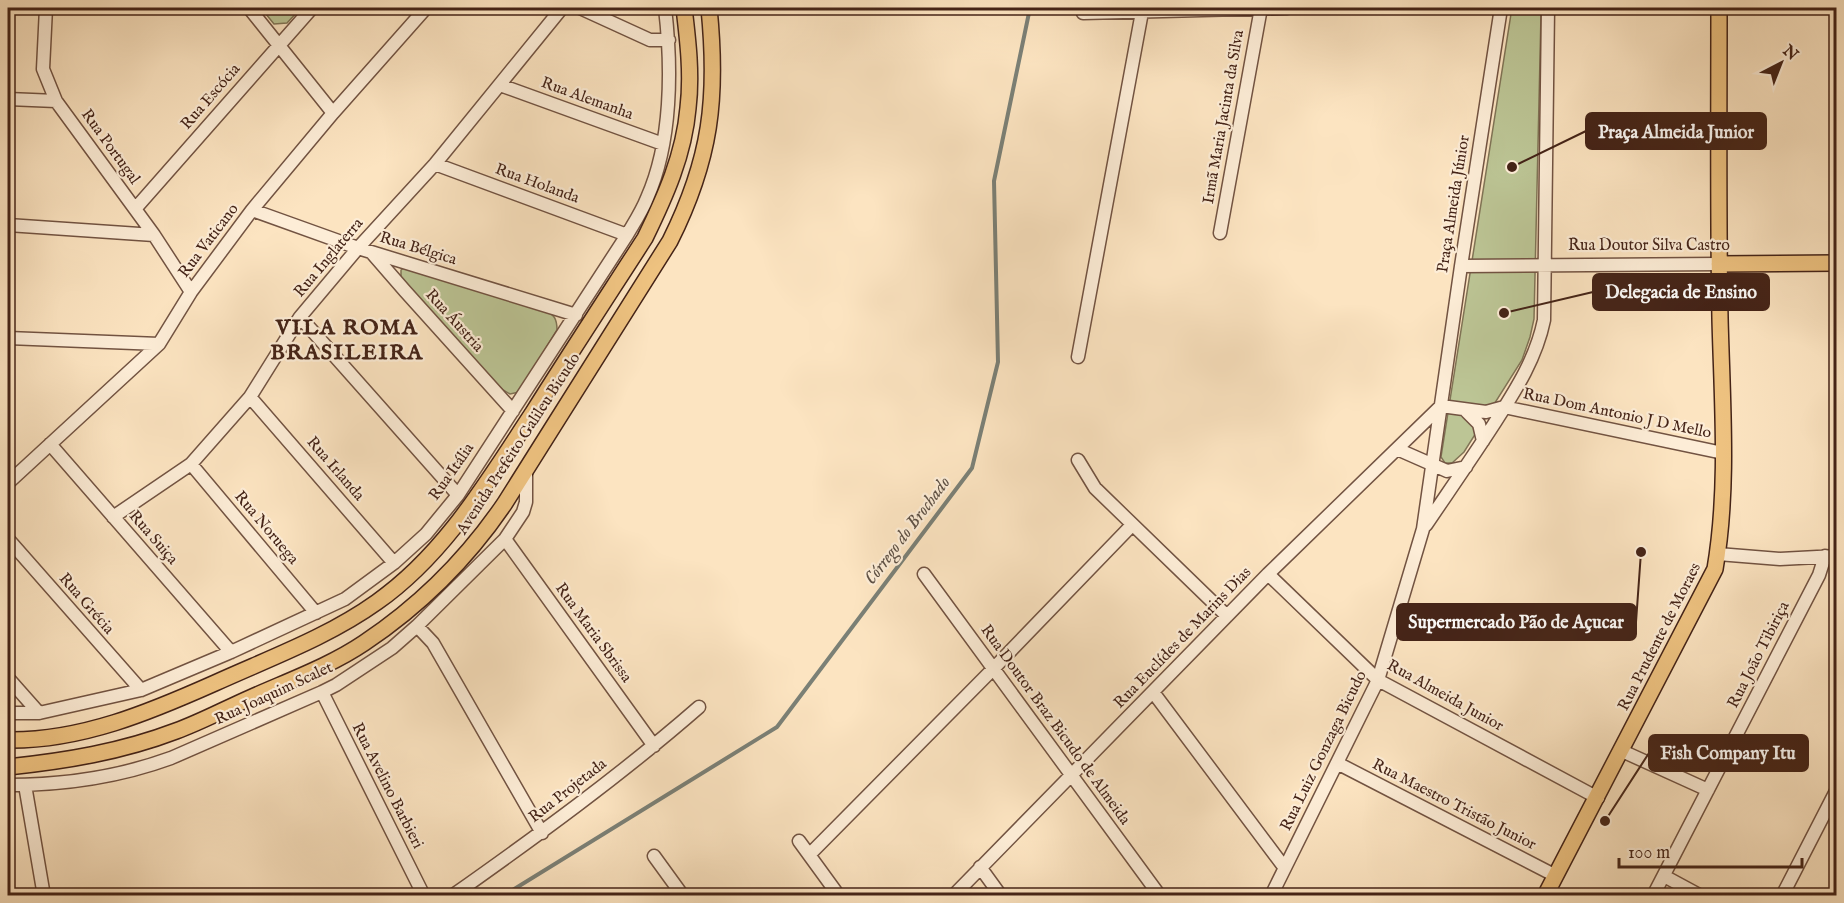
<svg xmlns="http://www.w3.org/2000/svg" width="1844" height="903" viewBox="0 0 1844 903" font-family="'IM FELL English',serif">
	<rect width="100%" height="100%" fill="#fce4c1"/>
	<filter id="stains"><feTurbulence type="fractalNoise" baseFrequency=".00333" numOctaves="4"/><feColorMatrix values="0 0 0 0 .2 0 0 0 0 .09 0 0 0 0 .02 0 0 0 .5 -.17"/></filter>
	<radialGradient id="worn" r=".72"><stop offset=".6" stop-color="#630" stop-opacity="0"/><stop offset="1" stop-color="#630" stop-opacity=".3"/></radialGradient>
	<path fill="#bcc595" stroke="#807456" stroke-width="1.5" d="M 261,8 L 301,8 L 287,23 L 274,24 Z
		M 1511,14 L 1541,14 L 1534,319 L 1530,337 L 1522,360 L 1464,452 L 1452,463 L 1445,463 L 1441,457 Z
		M 405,267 L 544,309 C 554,315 557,318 557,330 L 519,392 L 510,394 L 503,390 L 408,290 L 401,280 L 401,270 Z"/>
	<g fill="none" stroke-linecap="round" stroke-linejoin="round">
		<path stroke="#7b8076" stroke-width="4" d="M 503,896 L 777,727 L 972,468 L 998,362 L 994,181 L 1030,8"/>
		<g stroke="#725342" stroke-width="15">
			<path id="minor" d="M 46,8 L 43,69 L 56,101 L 154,235 L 191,292
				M 249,8 L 333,113
				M 580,8 L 650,40 L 669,40
				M 1083,13 L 1287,8
				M 500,85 L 663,144
				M 8,99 L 56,101
				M 435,164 L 627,235
				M 135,209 L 312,8
				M 252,210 L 358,248 L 576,315
				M 8,225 L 154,235
				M 1220,233 L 1261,8
				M 372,253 L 405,291 L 513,411
				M 1461,266 L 1719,264
				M 300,317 L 458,495
				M 8,338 L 159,344
				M 1078,357 L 1142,12
				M 250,397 L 394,563
				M 1441,406 L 1486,412 L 1504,407
				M 1504,407 L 1723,453
				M 1465,410 L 1479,424 L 1483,441
				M 50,444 L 231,652
				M 1397,449 L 1447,471 L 1466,467
				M 1078,460 L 1095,488 L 1227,616
				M 191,464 L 316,613
				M 8,483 L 159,344 L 191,292 L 252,210 L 333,113 L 426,8
				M 113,517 L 191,464 L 250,397 L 300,317 L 358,248 L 435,164 L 562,8
				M 1426,525 C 1449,491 1472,458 1494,424 C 1515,391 1536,359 1544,320 L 1548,8
				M 8,539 L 141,690
				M 505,539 L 654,746
				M 1718,554 L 1780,559 L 1836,556
				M 924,574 L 1160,896
				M 1268,574 L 1378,680 L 1598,798
				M 417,626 L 433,643 L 542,833
				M 8,678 L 39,713
				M 322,692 L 424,896
				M 1153,692 L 1284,867
				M 8,713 L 39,713 L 141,690 L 231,652 L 345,599 L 394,563 L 426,534 L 458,495 L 627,235 C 634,223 642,211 647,198 C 672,142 672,68 665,8
				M 1622,751 L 1708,790
				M 1337,763 L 1556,876
				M 8,785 C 63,785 119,777 171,758 L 322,692 L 336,685 L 392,648 L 417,626 L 505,539 L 523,512 L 526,502 L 526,470
				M 25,785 L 44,896
				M 799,841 L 839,896
				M 809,855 L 993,669 L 1132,525
				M 654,856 L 683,896
				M 980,867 L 1001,896
				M 1664,876 L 1701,896
				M 452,896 C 537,836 621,775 699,707
				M 953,896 L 1268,574 L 1441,406
				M 1271,896 L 1378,680 L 1423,529 L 1461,266 L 1501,8
				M 1653,896 L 1819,575 L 1825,556
				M 1782,896 L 1836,791"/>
		</g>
		<g stroke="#442317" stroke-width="18">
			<path id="major" d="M 1719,264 L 1836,263
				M 8,740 C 81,741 150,712 215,683 C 270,658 328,637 377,602 C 445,554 487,482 532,414 C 569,355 607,297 645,238 C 665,197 684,155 688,108 C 692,75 688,41 684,8
				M 8,767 C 65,761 121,752 176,731 C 201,722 225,709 250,698 C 288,681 330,666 364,643 C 421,605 467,559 505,503 L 670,241 C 711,159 718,98 709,8
				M 1545,896 L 1715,569 C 1729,487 1722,401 1720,318 C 1718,215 1719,111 1719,8"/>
		</g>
		<use href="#minor" stroke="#fdedd7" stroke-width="12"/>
		<use href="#major" stroke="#eec280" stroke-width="15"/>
	</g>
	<g text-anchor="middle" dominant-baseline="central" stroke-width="4.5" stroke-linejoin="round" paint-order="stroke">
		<g font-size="16" fill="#442317" stroke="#fdedd7">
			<text transform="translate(211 97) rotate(-49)">Rua Escócia</text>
			<text transform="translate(587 99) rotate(20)">Rua Alemanha</text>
			<text transform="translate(1224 117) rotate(-80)">Irmã Maria Jacinta da Silva</text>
			<text transform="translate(110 147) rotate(54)">Rua Portugal</text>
			<text transform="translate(537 184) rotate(20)">Rua Holanda</text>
			<text transform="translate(1454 204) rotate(-81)">Praça Almeida Júnior</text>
			<text transform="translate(209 241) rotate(-53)">Rua Vaticano</text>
			<text x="1649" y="246">Rua Doutor Silva Castro</text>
			<text transform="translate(418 249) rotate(17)">Rua Bélgica</text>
			<text transform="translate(329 258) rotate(-50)">Rua Inglaterra</text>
			<text transform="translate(454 321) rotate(48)">Rua Áustria</text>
			<text transform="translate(1617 414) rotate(12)">Rua Dom Antonio J D Mello</text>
			<text transform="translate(519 444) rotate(-57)">Avenida Prefeito Galileu Bicudo</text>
			<text transform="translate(335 469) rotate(49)">Rua Irlanda</text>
			<text transform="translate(452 472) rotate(-55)">Rua Itália</text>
			<text transform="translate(266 528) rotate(50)">Rua Noruega</text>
			<text transform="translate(153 538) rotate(49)">Rua Suiça</text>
			<text transform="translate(86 604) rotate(49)">Rua Grécia</text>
			<text transform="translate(593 633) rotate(54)">Rua Maria Sbrissa</text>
			<text transform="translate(1660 637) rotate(-63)">Rua Prudente de Moraes</text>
			<text transform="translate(1183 638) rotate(-46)">Rua Euclídes de Marins Dias</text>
			<text transform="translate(1759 655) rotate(-63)">Rua João Tibiriça</text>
			<text transform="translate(274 694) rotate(-25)">Rua Joaquim Scalet</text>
			<text transform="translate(1445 696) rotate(29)">Rua Almeida Junior</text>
			<text transform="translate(1055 725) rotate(54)">Rua Doutor Braz Bicudo de Almeida</text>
			<text transform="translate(1324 751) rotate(-64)">Rua Luiz Gonzaga Bicudo</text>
			<text transform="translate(387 786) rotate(63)">Rua Avelino Barbieri</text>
			<text transform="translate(568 791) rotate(-38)">Rua Projetada</text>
			<text transform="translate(1454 805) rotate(27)">Rua Maestro Tristão Junior</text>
		</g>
		<g font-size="18" font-style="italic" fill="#5f5246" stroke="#fdedd7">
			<text transform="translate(908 531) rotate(-53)">Córrego do Brochado</text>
		</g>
		<g font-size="22" font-weight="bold" letter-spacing="1.5" fill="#442317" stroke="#fdedd7">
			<text x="347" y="328">VILA ROMA<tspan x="347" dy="25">BRASILEIRA</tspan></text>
		</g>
	</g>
	<path fill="none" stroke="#442317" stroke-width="2" d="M1512 167L1586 131M1504 313L1593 292M1641 552L1636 622M1605 821L1649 753"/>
	<g fill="#442317" stroke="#fdedd7" stroke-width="2">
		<circle cx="1512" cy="167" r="6"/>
		<circle cx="1504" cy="313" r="6"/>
		<circle cx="1641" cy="552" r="6"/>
		<circle cx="1605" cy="821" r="6"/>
	</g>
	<g fill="#442317" stroke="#442317" stroke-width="2">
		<rect x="1586" y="113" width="180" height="36" rx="6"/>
		<rect x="1593" y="274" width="176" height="36" rx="6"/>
		<rect x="1397" y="604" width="239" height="36" rx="6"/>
		<rect x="1649" y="735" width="159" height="36" rx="6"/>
	</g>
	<g font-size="18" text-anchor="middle" font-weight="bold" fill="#fff">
		<text x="1676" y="138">Praça Almeida Junior</text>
		<text x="1681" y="298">Delegacia de Ensino</text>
		<text x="1516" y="628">Supermercado Pão de Açucar</text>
		<text x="1728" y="759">Fish Company Itu</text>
	</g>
	<rect width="1844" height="903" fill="none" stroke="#fce4c1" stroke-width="30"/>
	<rect x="9" y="9" width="1826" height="885" fill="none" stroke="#442317" stroke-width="3"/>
	<rect x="15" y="15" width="1814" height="873" fill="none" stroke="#442317" stroke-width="1.5"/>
	<g transform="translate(1781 63) rotate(42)" stroke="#fdedd7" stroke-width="4.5" paint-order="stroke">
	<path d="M0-4.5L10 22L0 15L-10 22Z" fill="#442317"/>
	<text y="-9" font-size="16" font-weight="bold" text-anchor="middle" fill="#442317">N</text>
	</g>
	<path d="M1619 858v9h183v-9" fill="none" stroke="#442317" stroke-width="3"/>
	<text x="1628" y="858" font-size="18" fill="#442317" stroke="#fdedd7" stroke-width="4.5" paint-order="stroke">100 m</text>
	<rect width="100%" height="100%" filter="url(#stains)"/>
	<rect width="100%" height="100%" fill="url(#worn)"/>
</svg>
